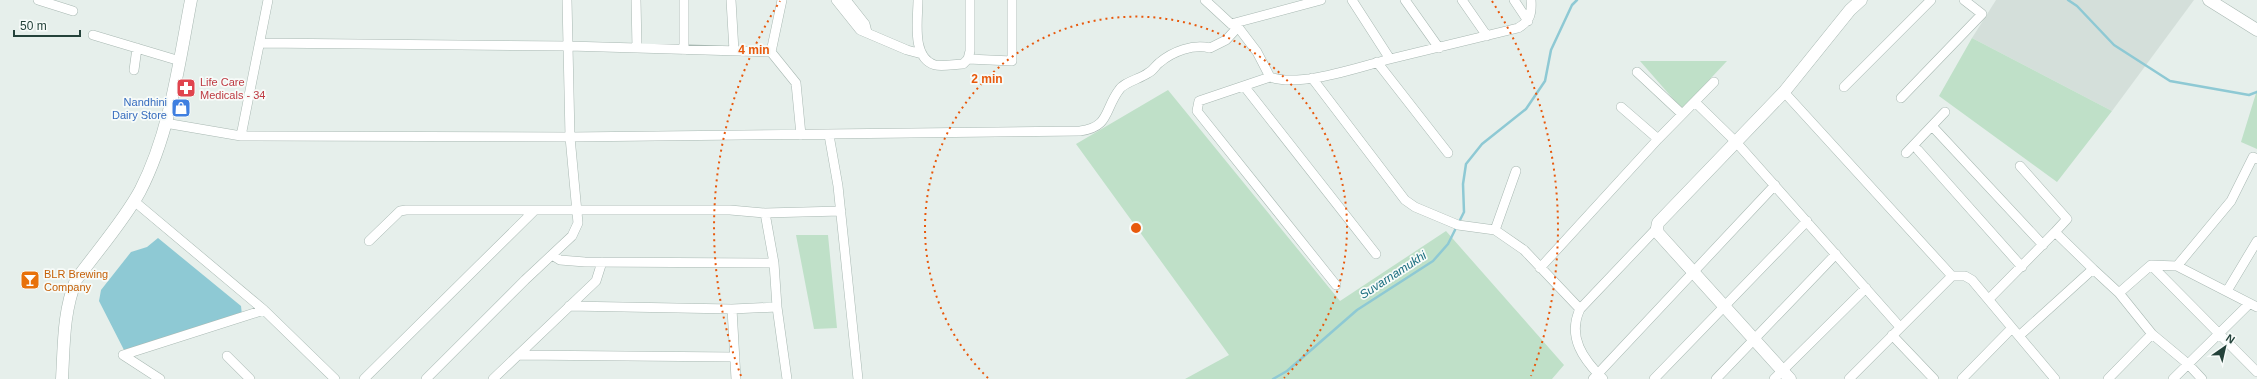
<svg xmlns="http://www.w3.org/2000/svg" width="2257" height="379" viewBox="0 0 2257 379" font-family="Arial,sans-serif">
	<rect width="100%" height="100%" fill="#e6efeb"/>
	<path fill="#d4dfda" d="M 1996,0 L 2194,0 L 2112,111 L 1972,38 Z"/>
	<path fill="#bfe0c8" d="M 1972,38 L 2112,111 L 2057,182 L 1939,96 Z
		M 1640,61 L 1727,61 L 1682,109 Z
		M 1168,90 L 1340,301 L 1446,231 L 1564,365 L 1552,379 L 1185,379 L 1229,355 L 1076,144 Z
		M 2257,90 L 2257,149 L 2241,142 Z
		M 796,235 L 828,235 L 837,328 L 814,329 Z"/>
	<path fill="#8ec9d4" d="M 158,238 L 241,306 L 242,315 L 124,350 L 99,301 L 101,290 L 131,252 L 147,247 Z"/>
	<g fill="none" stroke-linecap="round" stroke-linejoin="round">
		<path stroke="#8ec9d4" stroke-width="2.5" d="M 2068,0 L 2077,6 L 2114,45 L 2170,81 L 2249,95 L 2257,92
			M 1273,379 L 1287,371 L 1357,310 L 1433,261 L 1448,244 L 1464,212 L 1463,184 L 1466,164 L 1482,144 L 1526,109 L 1545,81 L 1551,50 L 1572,5 L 1577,0"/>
		<g stroke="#a8b8b2" stroke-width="10">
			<path id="minor" d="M 38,0 L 73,11
				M 636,0 L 637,48
				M 684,0 L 684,50
				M 731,0 L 734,51
				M 782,0 L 771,52 L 796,83 L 801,135
				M 836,0 L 860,30 L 907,50 L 922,54
				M 846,0 L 865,24 L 867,32
				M 918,0 C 918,19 911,58 935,65 C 943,67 955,64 963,64 L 968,59 L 970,51 L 970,0
				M 1352,0 L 1390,59 L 1518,28 C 1530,21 1532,14 1531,0
				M 1405,0 L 1439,48
				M 1462,0 L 1487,36
				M 1514,0 L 1528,21
				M 1231,24 L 1321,0
				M 1238,27 L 1257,52 L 1270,77 C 1300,88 1359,67 1390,59
				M 93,35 L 180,61
				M 260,43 L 569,46 L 771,52
				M 968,59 L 1012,61 L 1012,0
				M 1377,62 L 1448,153
				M 134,70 L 137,48
				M 1637,72 L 1682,114
				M 1270,77 L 1199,101 L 1197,111 L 1336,285
				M 1312,78 L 1405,200 L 1415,207 L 1458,225 L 1495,230 L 1524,250 L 1580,309
				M 1244,86 L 1376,254
				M 1844,87 L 1931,0
				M 1784,92 L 1952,276
				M 1901,98 L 1982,14 L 1964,0
				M 1695,102 L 1736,142 L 1900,327
				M 1621,107 L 1658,139
				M 165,123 L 241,136 L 570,137 L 1080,131 C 1110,127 1104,110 1119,90 C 1124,82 1140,79 1148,73 C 1153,71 1155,66 1159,63 C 1173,51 1193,44 1210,48 L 1226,40 L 1238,27 L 1231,24 L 1205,0
				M 1932,126 L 2043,245
				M 829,135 L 838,186 L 858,379
				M 241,136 L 268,0
				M 1918,150 L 2022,267
				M 1906,153 L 1945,112
				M 2020,166 L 2067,219 L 2055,232
				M 134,201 L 264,310 L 335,379
				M 765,213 L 841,211
				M 1495,230 L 1516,171
				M 369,241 L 400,211 L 406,210 L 730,210 L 765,213 L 774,263 L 777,307 L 787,379
				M 552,255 L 560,260 L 585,262 L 774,263
				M 2151,265 L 2257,372
				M 2177,266 L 2231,201 L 2253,157 L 2257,159
				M 1540,268 L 1658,139 L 1714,82
				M 2227,291 L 2257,241
				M 1989,299 L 2055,232 L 2093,269
				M 569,306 L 732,309 L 736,379
				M 732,309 L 777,307
				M 1892,335 L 1934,379
				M 2019,336 L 2093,269 L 2119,293
				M 123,355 L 264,310
				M 123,355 L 160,379
				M 518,355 L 735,357
				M 227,356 L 250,379
				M 364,379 L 535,210
				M 426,379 L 525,280 L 572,236 L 578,223 L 570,137 L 567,0
				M 493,379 L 596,281 L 602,262
				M 1593,379 L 1775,185
				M 1603,379 C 1583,359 1567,337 1580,309 L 1657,228
				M 1654,379 L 1807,221
				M 1716,379 L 1836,254
				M 1774,379 L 1866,288
				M 1849,379 L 1952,276 L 1965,276 L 1972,280 L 2055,379
				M 1962,379 L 2012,328
				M 2108,379 L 2152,334
				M 2173,379 L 2249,304
				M 2202,379 L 2188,364 L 2152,334 L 2119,293 L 2151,265 L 2177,266 L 2257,307"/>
		</g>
		<g stroke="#a8b8b2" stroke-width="13">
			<path id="tertiary" d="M 2209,0 L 2257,30
				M 62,379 C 64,345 63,312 76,280 C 97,251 123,222 140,191 C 170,133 179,63 191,0
				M 1790,379 L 1658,233 L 1657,228 L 1658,223 L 1784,92 L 1850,10 L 1861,0"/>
		</g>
		<use href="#minor" stroke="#fff" stroke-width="9"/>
		<use href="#tertiary" stroke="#fff" stroke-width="12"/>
	</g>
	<g fill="none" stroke="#e8590c" stroke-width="2" stroke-dasharray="2 4">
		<path d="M988 378A211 211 0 1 1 1284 378"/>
		<path d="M741 376A422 422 0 0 1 780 1M1492 1A422 422 0 0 1 1531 376"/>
	</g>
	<defs>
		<g id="pharmacy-square" transform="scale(1)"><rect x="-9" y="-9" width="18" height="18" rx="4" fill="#e0444e" stroke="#f7fbf9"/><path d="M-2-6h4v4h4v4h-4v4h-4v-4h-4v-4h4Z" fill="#fff"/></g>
		<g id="shop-square" transform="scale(1)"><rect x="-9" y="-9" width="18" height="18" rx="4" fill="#3f7fe0" stroke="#f7fbf9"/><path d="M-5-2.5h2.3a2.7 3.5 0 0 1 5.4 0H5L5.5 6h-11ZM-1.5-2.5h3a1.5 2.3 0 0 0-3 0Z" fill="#fff"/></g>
		<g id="bar-square" transform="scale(1)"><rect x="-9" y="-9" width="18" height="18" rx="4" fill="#e8710a" stroke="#f7fbf9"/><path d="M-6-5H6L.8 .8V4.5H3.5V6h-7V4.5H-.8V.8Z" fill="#fff"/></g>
	</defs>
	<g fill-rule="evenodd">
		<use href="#pharmacy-square" x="186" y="88"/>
		<use href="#shop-square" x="181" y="108"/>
		<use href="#bar-square" x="30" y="280"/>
	</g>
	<g text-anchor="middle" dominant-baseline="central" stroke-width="3.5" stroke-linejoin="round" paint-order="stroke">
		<g font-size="11" fill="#be3a42" stroke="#f7fbf9" text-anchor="start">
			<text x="200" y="82">Life Care<tspan x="200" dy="13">Medicals - 34</tspan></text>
		</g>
		<g font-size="11" fill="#366cbe" stroke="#f7fbf9" text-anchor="end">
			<text x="167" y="102">Nandhini<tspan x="167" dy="13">Dairy Store</tspan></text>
		</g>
		<g font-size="11" fill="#c56008" stroke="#f7fbf9" text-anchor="start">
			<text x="44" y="274">BLR Brewing<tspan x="44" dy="13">Company</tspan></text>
		</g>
		<g font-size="12" font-style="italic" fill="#1c6f80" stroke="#f7fbf9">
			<text transform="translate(1393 275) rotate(-33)">Suvarnamukhi</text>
		</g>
	</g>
	<circle cx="1136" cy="228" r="6" fill="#e8590c" stroke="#f7fbf9" stroke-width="2"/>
	<g font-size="12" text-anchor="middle" font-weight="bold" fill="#e8590c" stroke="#f7fbf9" stroke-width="3.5" stroke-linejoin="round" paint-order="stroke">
		<text x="754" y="54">4 min</text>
		<text x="987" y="83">2 min</text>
	</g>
	<g transform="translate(2225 347) rotate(34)" stroke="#f7fbf9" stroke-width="3" paint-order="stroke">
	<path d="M0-3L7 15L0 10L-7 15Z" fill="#24423a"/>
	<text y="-6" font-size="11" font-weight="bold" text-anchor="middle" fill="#24423a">N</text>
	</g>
	<path d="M14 30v6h66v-6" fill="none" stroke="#24423a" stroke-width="2"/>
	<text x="20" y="30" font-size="12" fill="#24423a" stroke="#f7fbf9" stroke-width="3" paint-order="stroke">50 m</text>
</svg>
